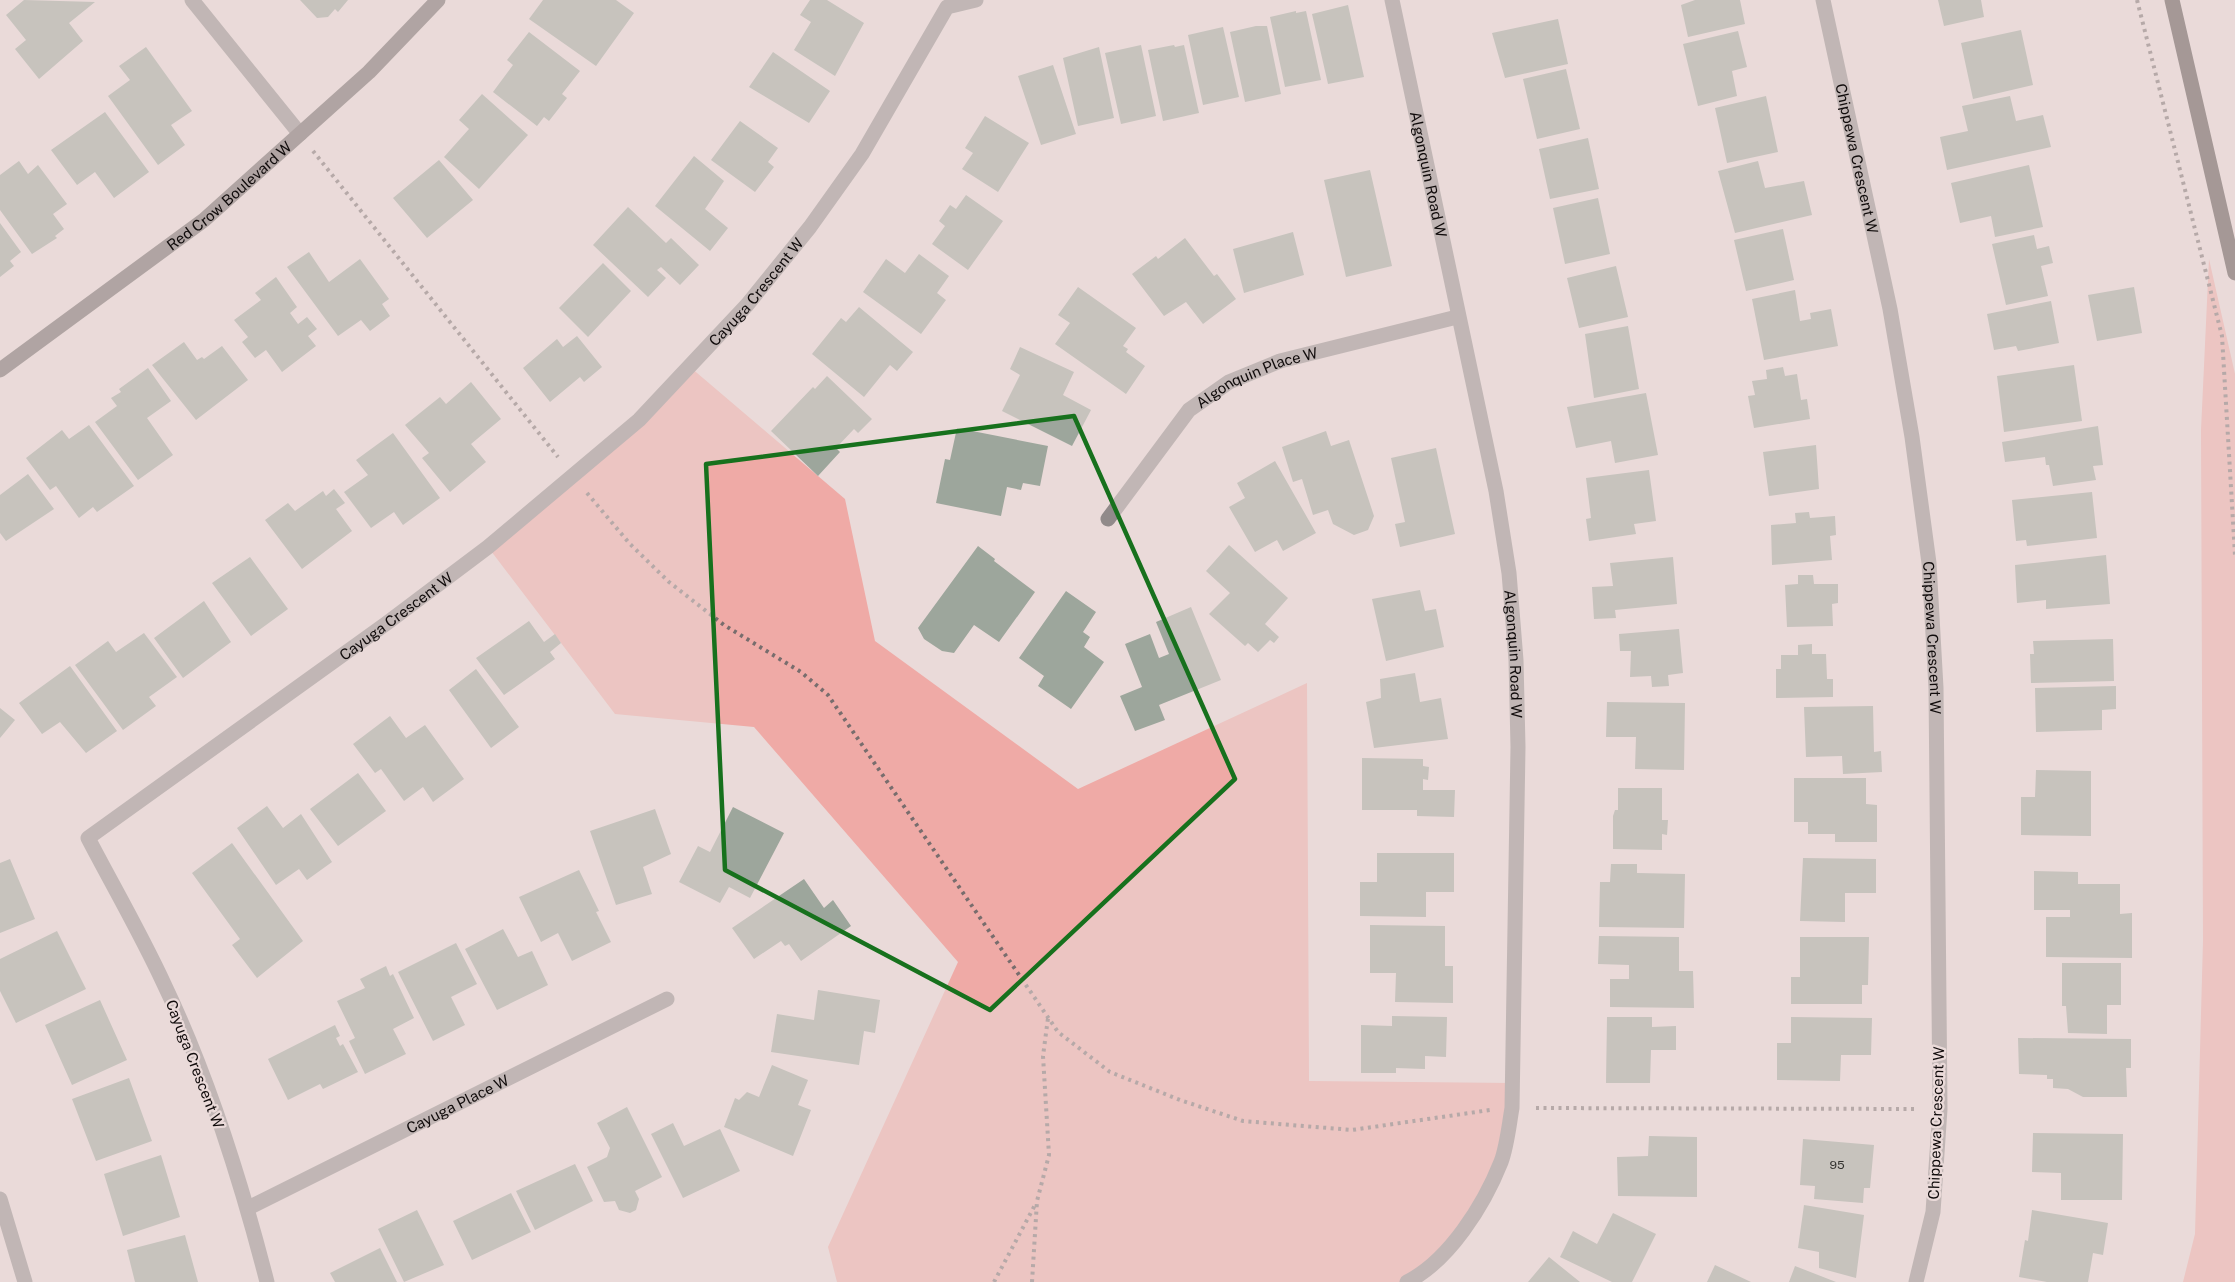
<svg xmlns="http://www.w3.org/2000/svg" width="2235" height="1282" viewBox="0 0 2235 1282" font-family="'Public Sans',sans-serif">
	<rect width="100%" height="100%" fill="#eadad9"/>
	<path fill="#efaaa6" d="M 2209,259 L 2235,374 L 2235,1282 L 2183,1282 L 2195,1234 L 2203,941 L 2201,430 Z
		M 690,367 L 845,499 L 875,641 L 1078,789 L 1307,683 L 1309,1081 L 1513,1083 L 1512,1108 L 1478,1209 L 1407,1282 L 837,1282 L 828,1247 L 958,962 L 754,727 L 615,714 L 488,547 Z"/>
	<path fill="#9da69c" d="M 24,0 L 95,2 L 69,23 L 83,41 L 39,79 L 15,49 L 26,40 L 6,15 Z
		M 300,0 L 348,0 L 338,12 L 335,9 L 328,17 L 317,18 Z
		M 543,0 L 616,0 L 634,13 L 596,66 L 529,19 Z
		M 810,0 L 827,0 L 864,23 L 835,76 L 794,50 L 811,22 L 800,15 Z
		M 1695,0 L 1740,0 L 1745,24 L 1688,37 L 1681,5 Z
		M 1938,0 L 1981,0 L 1984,17 L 1944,26 Z
		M 1348,5 L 1364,77 L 1328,84 L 1312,14 Z
		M 1296,11 L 1296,13 L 1306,11 L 1321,80 L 1285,87 L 1270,17 Z
		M 1558,19 L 1568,64 L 1505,78 L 1492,33 Z
		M 1256,26 L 1267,26 L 1281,94 L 1245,102 L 1230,32 Z
		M 1223,27 L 1239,97 L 1203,105 L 1188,35 Z
		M 2021,30 L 2033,85 L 1973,99 L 1961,43 Z
		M 1738,31 L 1747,67 L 1732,71 L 1737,96 L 1698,106 L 1683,44 Z
		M 529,32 L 580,71 L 562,94 L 567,98 L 549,121 L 544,117 L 537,126 L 493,92 L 513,65 L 507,60 Z
		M 1141,45 L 1156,116 L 1121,124 L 1105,53 Z
		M 1174,45 L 1175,47 L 1184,45 L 1199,113 L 1163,121 L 1148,50 Z
		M 146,47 L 192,111 L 171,125 L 185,145 L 158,165 L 108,96 L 130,80 L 119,66 Z
		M 1099,47 L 1114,118 L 1078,126 L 1063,58 Z
		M 773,52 L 830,91 L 809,123 L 749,87 Z
		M 1053,65 L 1076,134 L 1041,145 L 1018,76 Z
		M 1566,69 L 1580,129 L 1537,139 L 1523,79 Z
		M 482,94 L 528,135 L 479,189 L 444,157 L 469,129 L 459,120 Z
		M 1766,96 L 1778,152 L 1727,163 L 1715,108 Z
		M 2010,96 L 2016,121 L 2043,115 L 2051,147 L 1947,170 L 1940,137 L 1968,131 L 1962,106 Z
		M 105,112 L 149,172 L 114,198 L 95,172 L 77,185 L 51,150 Z
		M 985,116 L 1029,143 L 998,192 L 962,169 L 973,153 L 965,148 Z
		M 740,121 L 778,148 L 768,162 L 774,167 L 755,192 L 711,160 Z
		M 1588,138 L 1599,189 L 1550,199 L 1539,149 Z
		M 694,156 L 724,181 L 705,209 L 728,228 L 710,251 L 655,206 Z
		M 439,160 L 473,200 L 427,238 L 393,198 Z
		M 19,161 L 28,174 L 38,165 L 67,204 L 53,214 L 64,229 L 55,236 L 57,238 L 32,254 L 0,210 L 0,175 Z
		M 1758,161 L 1765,188 L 1804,181 L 1812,215 L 1735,233 L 1718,171 Z
		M 2029,165 L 2043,227 L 1995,237 L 1991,216 L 1960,223 L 1951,183 Z
		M 1370,170 L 1392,266 L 1346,277 L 1324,180 Z
		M 966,195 L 1003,221 L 968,270 L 932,244 L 945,226 L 939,221 L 950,205 L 956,209 Z
		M 1598,198 L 1610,254 L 1565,264 L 1553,208 Z
		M 628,207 L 666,243 L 671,238 L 699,265 L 680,285 L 661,267 L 657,270 L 666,278 L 648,297 L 593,245 Z
		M 0,223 L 21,252 L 10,261 L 14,266 L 0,277 Z
		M 1783,229 L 1794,280 L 1746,291 L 1734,240 Z
		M 1293,232 L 1304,275 L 1244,293 L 1233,249 Z
		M 2034,235 L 2037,249 L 2049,246 L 2053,263 L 2041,266 L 2048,296 L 2006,305 L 1992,244 Z
		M 1185,238 L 1214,276 L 1217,274 L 1236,299 L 1203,324 L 1186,302 L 1164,316 L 1132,274 L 1156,256 L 1158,259 Z
		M 309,252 L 329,282 L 360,259 L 389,299 L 382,304 L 390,316 L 370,331 L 361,320 L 338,336 L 287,267 Z
		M 919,254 L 949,276 L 937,293 L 946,300 L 921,334 L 863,292 L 886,259 L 905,273 Z
		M 603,263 L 631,291 L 588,337 L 559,308 Z
		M 1616,266 L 1628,317 L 1579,328 L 1567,278 Z
		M 276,277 L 297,307 L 290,313 L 298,324 L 307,317 L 317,329 L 308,336 L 316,346 L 282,372 L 266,350 L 255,358 L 242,342 L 248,337 L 234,320 L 261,300 L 255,293 Z
		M 1078,287 L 1136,328 L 1123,346 L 1128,349 L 1126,352 L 1145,366 L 1126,394 L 1055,344 L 1070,323 L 1058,315 Z
		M 2134,287 L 2142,333 L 2097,341 L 2088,295 Z
		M 1795,290 L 1800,321 L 1811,319 L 1810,313 L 1831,309 L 1838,346 L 1764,360 L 1752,299 Z
		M 2051,301 L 2059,343 L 2018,351 L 2016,346 L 1994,350 L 1987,314 Z
		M 859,307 L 913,352 L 897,371 L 890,365 L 864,397 L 812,354 L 841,318 L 846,322 Z
		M 1628,326 L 1639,389 L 1594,398 L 1585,334 Z
		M 577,336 L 602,367 L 584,382 L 580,377 L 550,402 L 523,368 L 557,339 L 563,347 Z
		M 184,342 L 197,360 L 202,357 L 204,359 L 222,346 L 248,380 L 196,420 L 152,365 Z
		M 1020,347 L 1074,372 L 1063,395 L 1091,410 L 1072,446 L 1002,411 L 1020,375 L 1010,369 Z
		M 2074,365 L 2082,421 L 2004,432 L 1997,376 Z
		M 1783,367 L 1785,376 L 1797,374 L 1801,400 L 1807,399 L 1810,419 L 1754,428 L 1748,396 L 1755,395 L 1752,381 L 1767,379 L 1766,370 Z
		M 148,368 L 171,401 L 147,418 L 173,455 L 138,480 L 95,422 L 117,406 L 111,398 L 121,392 L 119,389 Z
		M 827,376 L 872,419 L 858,433 L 854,429 L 836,448 L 840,452 L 818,476 L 771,431 L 813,387 L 815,389 Z
		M 471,382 L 501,419 L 471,444 L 486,462 L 450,492 L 422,458 L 429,453 L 405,425 L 440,397 L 446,404 Z
		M 1646,393 L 1658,455 L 1615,463 L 1611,441 L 1576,448 L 1567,407 Z
		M 89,425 L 134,486 L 97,512 L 93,507 L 79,518 L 56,486 L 50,490 L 26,458 L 62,430 L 69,439 Z
		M 2098,426 L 2103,465 L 2093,466 L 2096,480 L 2053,486 L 2049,465 L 2046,465 L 2045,457 L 2005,462 L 2002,442 Z
		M 957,428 L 1048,446 L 1040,486 L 1023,483 L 1021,490 L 1007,487 L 1001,516 L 936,503 L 945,459 L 950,460 Z
		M 1326,431 L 1331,446 L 1349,440 L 1374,516 L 1368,530 L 1354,535 L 1333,524 L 1328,510 L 1313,515 L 1302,479 L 1293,482 L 1282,447 Z
		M 393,433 L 440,498 L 403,525 L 394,512 L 371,528 L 344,492 L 368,475 L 356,460 Z
		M 1816,445 L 1819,489 L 1769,496 L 1763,452 Z
		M 1436,448 L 1455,534 L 1400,547 L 1395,524 L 1405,522 L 1391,458 Z
		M 1275,461 L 1316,533 L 1283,551 L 1277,540 L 1255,552 L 1229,507 L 1245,498 L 1237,483 Z
		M 1649,470 L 1656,521 L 1634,524 L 1636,534 L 1589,541 L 1586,519 L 1591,518 L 1586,478 Z
		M 28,474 L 54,509 L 6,541 L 0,533 L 0,495 Z
		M 334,489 L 345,503 L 336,509 L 352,531 L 302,569 L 265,520 L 288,503 L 295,511 L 323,491 L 326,496 Z
		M 2092,492 L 2097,538 L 2027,546 L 2026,540 L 2016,541 L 2012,500 Z
		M 1809,512 L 1810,518 L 1835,516 L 1836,535 L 1830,536 L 1832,560 L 1772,565 L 1771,525 L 1796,523 L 1795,513 Z
		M 1229,545 L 1288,598 L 1265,624 L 1279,637 L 1274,643 L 1270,640 L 1258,652 L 1248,643 L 1245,646 L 1209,614 L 1230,593 L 1206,571 Z
		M 978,546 L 995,559 L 994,561 L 1035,592 L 999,642 L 974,625 L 954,653 L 942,651 L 924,639 L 918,628 Z
		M 2106,555 L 2110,604 L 2046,609 L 2046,600 L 2017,603 L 2015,565 Z
		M 250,557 L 288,609 L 251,636 L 212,583 Z
		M 1673,557 L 1677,604 L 1615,610 L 1616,618 L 1594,619 L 1592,587 L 1613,586 L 1610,563 Z
		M 1798,575 L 1813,575 L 1814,584 L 1838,584 L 1838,603 L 1832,604 L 1833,626 L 1787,627 L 1785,585 L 1798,584 Z
		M 1420,590 L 1425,611 L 1436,609 L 1444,647 L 1386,661 L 1372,599 Z
		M 1066,591 L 1096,612 L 1083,632 L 1090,637 L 1084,647 L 1104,662 L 1071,709 L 1038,686 L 1044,676 L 1019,658 Z
		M 204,601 L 231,642 L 183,678 L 154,638 Z
		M 1191,607 L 1221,680 L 1159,705 L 1165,720 L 1135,731 L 1120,696 L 1142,687 L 1125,644 L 1150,634 L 1159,658 L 1169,654 L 1156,622 Z
		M 529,621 L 544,642 L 555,634 L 561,643 L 550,652 L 555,659 L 504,695 L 476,658 Z
		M 1679,629 L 1683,673 L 1668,675 L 1669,686 L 1652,687 L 1651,676 L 1630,677 L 1631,651 L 1620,651 L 1619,634 Z
		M 144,633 L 177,677 L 149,697 L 156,706 L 123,730 L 75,665 L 108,641 L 116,652 Z
		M 2113,639 L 2114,681 L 2031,683 L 2030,654 L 2034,654 L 2033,641 Z
		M 1812,644 L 1812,654 L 1826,654 L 1827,679 L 1833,679 L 1833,697 L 1776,698 L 1776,669 L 1781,669 L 1781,655 L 1798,655 L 1798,645 Z
		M 70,666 L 117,731 L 86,753 L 60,722 L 42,734 L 19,703 Z
		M 476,669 L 519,727 L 491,748 L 449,690 Z
		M 1415,673 L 1420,702 L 1441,698 L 1448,739 L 1374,748 L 1366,702 L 1381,698 L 1380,679 Z
		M 2116,686 L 2116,709 L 2102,710 L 2102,730 L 2036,732 L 2035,688 Z
		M 1607,702 L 1685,703 L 1684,770 L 1635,769 L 1636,737 L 1606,737 Z
		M 1873,706 L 1874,752 L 1881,751 L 1882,772 L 1843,774 L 1842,756 L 1806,757 L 1804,707 Z
		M 0,708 L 15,720 L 0,738 Z
		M 390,716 L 406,738 L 425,725 L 464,779 L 433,802 L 423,787 L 404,801 L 381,769 L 375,773 L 353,744 Z
		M 1362,758 L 1423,759 L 1423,766 L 1429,767 L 1428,780 L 1423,779 L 1423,790 L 1455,790 L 1454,817 L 1417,816 L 1417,810 L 1362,810 Z
		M 2036,770 L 2091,771 L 2091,836 L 2021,835 L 2021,797 L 2035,797 Z
		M 358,773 L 386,811 L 338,846 L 310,809 Z
		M 1794,778 L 1866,778 L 1866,804 L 1877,805 L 1877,842 L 1835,842 L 1835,834 L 1808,834 L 1808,822 L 1794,822 Z
		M 1618,788 L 1662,788 L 1662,820 L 1668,820 L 1667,835 L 1662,834 L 1662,850 L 1613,849 L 1613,816 L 1615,810 L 1618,810 Z
		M 267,806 L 283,828 L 301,814 L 332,862 L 307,880 L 299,869 L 276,885 L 237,828 Z
		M 733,807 L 784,833 L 750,898 L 729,887 L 720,903 L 679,882 L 698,846 L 710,852 Z
		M 655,809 L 671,854 L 643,867 L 652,894 L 616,905 L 590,831 Z
		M 232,843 L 303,941 L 257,978 L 232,945 L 240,939 L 192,873 Z
		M 1377,853 L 1454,853 L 1454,892 L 1426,892 L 1426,917 L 1360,916 L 1360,882 L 1377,882 Z
		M 1803,858 L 1876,859 L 1876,893 L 1845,893 L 1845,922 L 1800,921 Z
		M 10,859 L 35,919 L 0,933 L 0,863 Z
		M 1611,864 L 1637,864 L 1637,873 L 1685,874 L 1684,928 L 1599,927 L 1600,882 L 1610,882 Z
		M 579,870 L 599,911 L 596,912 L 611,942 L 572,961 L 558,933 L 541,942 L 519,897 Z
		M 2034,871 L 2078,872 L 2078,884 L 2120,884 L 2120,914 L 2132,913 L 2132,958 L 2046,957 L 2046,917 L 2070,917 L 2070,910 L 2034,910 Z
		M 804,879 L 824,908 L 833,900 L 851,926 L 801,961 L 789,944 L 785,946 L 781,941 L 754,959 L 732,928 Z
		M 1370,925 L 1445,926 L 1445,966 L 1453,966 L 1453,1003 L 1395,1002 L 1396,973 L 1370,973 Z
		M 503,929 L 518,957 L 532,951 L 548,985 L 497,1010 L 465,949 Z
		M 57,931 L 86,989 L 16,1023 L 0,991 L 0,959 Z
		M 1599,936 L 1679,937 L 1679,971 L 1693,971 L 1694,1008 L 1610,1007 L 1610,979 L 1629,979 L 1629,965 L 1598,964 Z
		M 1800,937 L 1869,937 L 1868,985 L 1862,985 L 1862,1004 L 1791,1004 L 1791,977 L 1800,977 Z
		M 456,943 L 477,984 L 451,997 L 465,1025 L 433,1041 L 398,972 Z
		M 2062,963 L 2121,963 L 2121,1005 L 2107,1005 L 2107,1034 L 2068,1033 L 2066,1006 L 2062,1006 Z
		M 386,966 L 390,976 L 393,974 L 414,1018 L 393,1029 L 406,1054 L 365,1074 L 349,1041 L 355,1038 L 337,1001 L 365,988 L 360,979 Z
		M 818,990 L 880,1000 L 875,1033 L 864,1031 L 859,1065 L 771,1052 L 777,1014 L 814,1020 Z
		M 100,1000 L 127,1060 L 72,1085 L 45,1025 Z
		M 1392,1016 L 1447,1017 L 1446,1057 L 1425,1056 L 1425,1069 L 1396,1068 L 1396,1073 L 1361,1073 L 1361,1025 L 1392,1026 Z
		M 1607,1017 L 1652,1017 L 1652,1027 L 1676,1026 L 1676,1050 L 1651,1050 L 1650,1083 L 1606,1083 Z
		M 1791,1017 L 1872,1018 L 1871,1055 L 1841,1055 L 1840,1081 L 1777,1080 L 1777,1043 L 1791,1043 Z
		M 335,1025 L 340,1036 L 336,1038 L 340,1046 L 343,1044 L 358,1072 L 323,1089 L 320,1084 L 288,1100 L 268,1059 Z
		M 2018,1038 L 2131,1039 L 2131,1068 L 2126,1068 L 2127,1097 L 2083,1097 L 2068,1089 L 2053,1088 L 2053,1079 L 2047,1079 L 2047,1075 L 2019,1074 Z
		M 772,1065 L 808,1080 L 798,1105 L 811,1110 L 793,1156 L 724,1127 L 735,1098 L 739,1100 L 747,1092 L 759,1097 Z
		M 129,1078 L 152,1141 L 96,1161 L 72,1099 Z
		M 627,1107 L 662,1177 L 635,1191 L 639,1199 L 636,1210 L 630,1213 L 619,1210 L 615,1201 L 604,1202 L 587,1167 L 607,1157 L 610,1148 L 597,1123 Z
		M 673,1123 L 684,1146 L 720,1129 L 740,1171 L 683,1198 L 651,1134 Z
		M 2033,1133 L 2123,1134 L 2122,1200 L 2061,1200 L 2061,1173 L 2032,1172 Z
		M 1649,1136 L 1697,1137 L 1697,1197 L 1618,1196 L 1617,1157 L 1648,1156 Z
		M 1803,1139 L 1874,1145 L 1870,1188 L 1864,1188 L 1863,1203 L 1814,1199 L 1815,1186 L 1800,1185 Z
		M 161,1155 L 180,1217 L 123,1236 L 104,1174 Z
		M 575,1164 L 593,1201 L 535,1230 L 516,1191 Z
		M 511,1193 L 531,1232 L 472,1260 L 453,1221 Z
		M 1804,1205 L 1864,1215 L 1856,1278 L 1819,1268 L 1819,1252 L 1798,1248 Z
		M 417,1210 L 444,1265 L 404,1282 L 378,1229 Z
		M 2032,1210 L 2108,1223 L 2103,1255 L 2093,1253 L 2088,1282 L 2047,1282 L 2019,1277 L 2025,1240 L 2028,1241 Z
		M 1613,1213 L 1656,1234 L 1632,1282 L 1612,1282 L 1560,1257 L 1573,1231 L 1597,1244 Z
		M 185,1235 L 198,1282 L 135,1282 L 127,1250 Z
		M 380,1248 L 397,1282 L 335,1282 L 330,1273 Z
		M 1549,1257 L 1580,1282 L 1528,1282 Z
		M 1715,1265 L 1751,1282 L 1707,1282 Z
		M 1795,1266 L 1836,1282 L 1789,1282 Z"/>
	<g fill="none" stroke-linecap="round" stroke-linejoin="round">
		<path stroke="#786d6d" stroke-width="4" stroke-dasharray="3 4.5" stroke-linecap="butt" d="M 2137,0 L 2222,336 L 2235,555
			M 313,151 L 558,457
			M 587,493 L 630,544 L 669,582 L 724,625 L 801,672 L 828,695 L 1058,1032 L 1110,1072 L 1180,1100 L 1243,1121 L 1352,1130 L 1490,1110
			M 1536,1108 L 1918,1109
			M 994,1282 L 1035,1205
			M 1032,1282 L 1037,1201 L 1049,1155 L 1043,1056 L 1048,1018"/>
		<path stroke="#918a8a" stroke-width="15" d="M 0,1199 L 25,1282"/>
		<g stroke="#918a8a" stroke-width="15">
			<path d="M 192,0 L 300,134"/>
			<path id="s1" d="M 1392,0 L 1496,491 L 1509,573 L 1516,660 L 1518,747 L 1512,1108 C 1509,1125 1507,1146 1501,1162 C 1484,1205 1449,1261 1407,1282"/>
			<path id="s2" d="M 1823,0 L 1890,309 L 1912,437 L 1929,563 L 1936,688 L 1940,1109 L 1933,1212 L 1916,1282"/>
			<path id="s3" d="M 1108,519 L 1189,410 L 1229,382 L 1280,361 L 1457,317"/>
			<path id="s4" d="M 248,1208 L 667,999"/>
			<path id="s5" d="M 267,1282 C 241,1181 209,1078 164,984 C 141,934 113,886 88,838 L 387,623 L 488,547 L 639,420 L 747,305 L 810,227 L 862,154 L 947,7 L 976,0"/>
		</g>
		<path stroke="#6c6362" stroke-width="15" id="s6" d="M 0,370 L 204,220 L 369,72 L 438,0"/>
		<path stroke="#524746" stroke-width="15" d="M 2172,0 L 2235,273"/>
	</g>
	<path d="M0 0H2235V1282H0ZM 1074,416 L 1235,779 L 990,1010 L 725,870 L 706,464 Z" fill="#eadad9" fill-opacity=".55" fill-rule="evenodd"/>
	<path fill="none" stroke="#17711d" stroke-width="4.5" stroke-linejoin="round" d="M 1074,416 L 1235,779 L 990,1010 L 725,870 L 706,464 Z"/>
	<g text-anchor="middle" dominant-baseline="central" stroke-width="4.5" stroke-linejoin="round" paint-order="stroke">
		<g font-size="12" fill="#33322f">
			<text x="1837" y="1165">95</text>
		</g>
		<g font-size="15" fill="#100b0b" stroke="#eadad9">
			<text stroke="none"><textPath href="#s2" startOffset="162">Chippewa Crescent W</textPath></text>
			<text stroke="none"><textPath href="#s1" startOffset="178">Algonquin Road W</textPath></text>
			<text stroke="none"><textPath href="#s6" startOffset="288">Red Crow Boulevard W</textPath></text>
			<text stroke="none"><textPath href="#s5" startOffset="1346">Cayuga Crescent W</textPath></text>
			<text stroke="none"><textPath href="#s3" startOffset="212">Algonquin Place W</textPath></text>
			<text stroke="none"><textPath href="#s5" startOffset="860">Cayuga Crescent W</textPath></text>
			<text stroke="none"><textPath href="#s2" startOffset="648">Chippewa Crescent W</textPath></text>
			<text stroke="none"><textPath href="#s1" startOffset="666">Algonquin Road W</textPath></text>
			<text transform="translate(195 1064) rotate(69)">Cayuga Crescent W</text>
			<text stroke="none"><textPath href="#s4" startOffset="234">Cayuga Place W</textPath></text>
			<text transform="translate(1936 1123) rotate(-88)">Chippewa Crescent W</text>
		</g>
	</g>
</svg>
